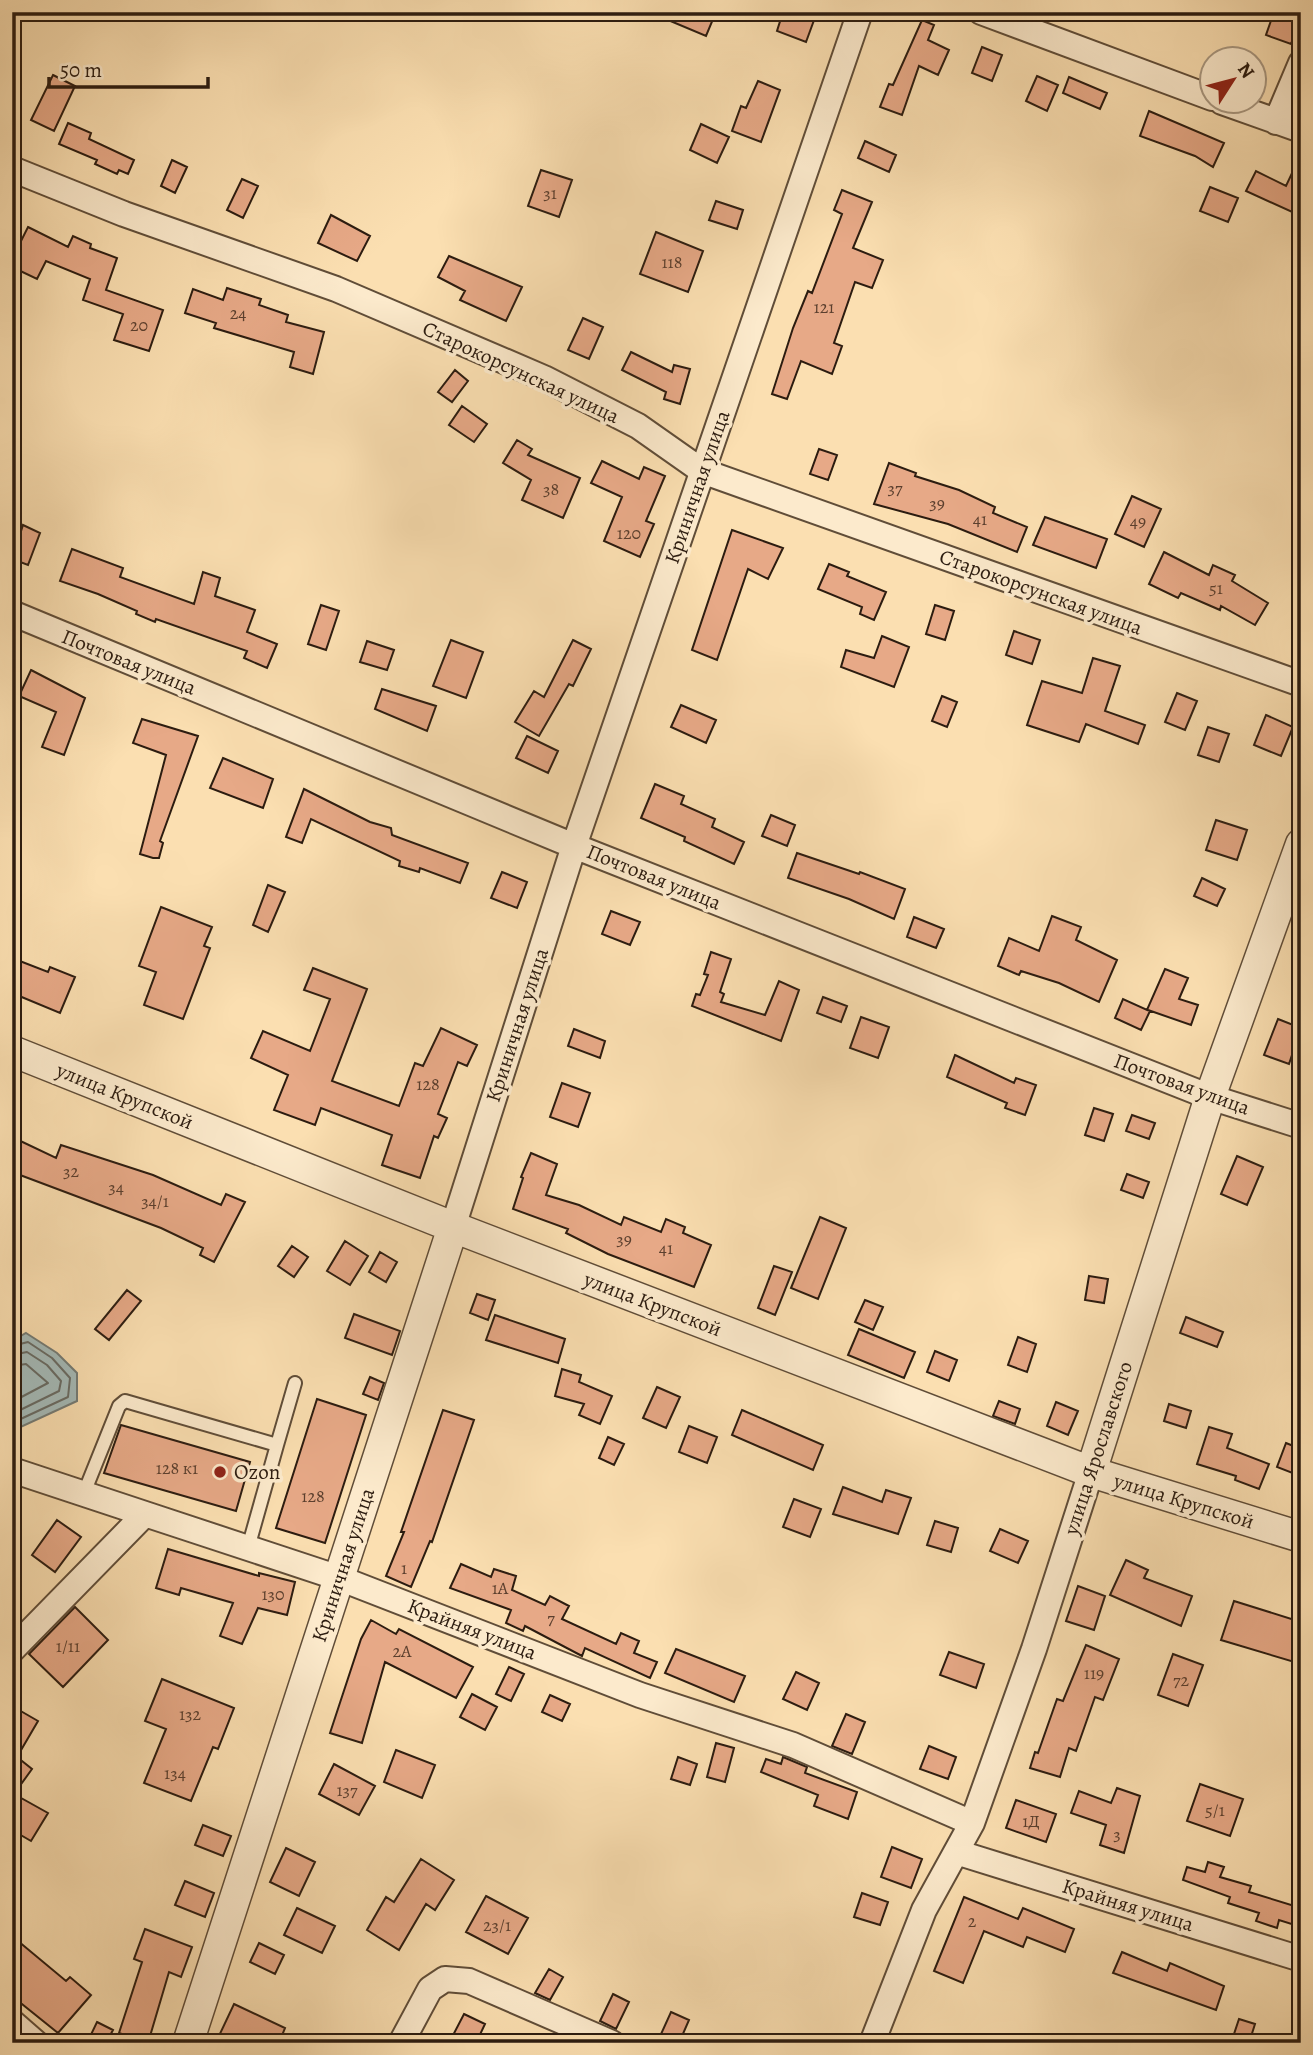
<svg xmlns="http://www.w3.org/2000/svg" width="1313" height="2055" viewBox="0 0 1313 2055" font-family="Alegreya,serif">
	<rect width="100%" height="100%" fill="#fbdfb1"/>
	<filter id="stains"><feTurbulence type="fractalNoise" baseFrequency=".00286" numOctaves="4"/><feColorMatrix values="0 0 0 0 .2 0 0 0 0 .09 0 0 0 0 .02 0 0 0 .5 -.17"/></filter>
	<radialGradient id="worn" r=".72"><stop offset=".6" stop-color="#630" stop-opacity="0"/><stop offset="1" stop-color="#630" stop-opacity=".3"/></radialGradient>
	<path fill="#a4bab8" stroke="#747b75" stroke-width="2" d="M 26,1333 L 57,1353 L 77,1373 L 77,1401 L 12,1431 L 12,1341 Z"/>
	<g fill="none" stroke-linecap="round" stroke-linejoin="round">
		<path stroke="#686b64" stroke-width="2" d="M 12,1346 L 28,1342 L 52,1358 L 70,1378 L 68,1397 L 12,1423
			M 12,1355 L 27,1352 L 47,1365 L 61,1381 L 59,1391 L 12,1414
			M 12,1366 L 26,1364 L 48,1383 L 12,1402"/>
	</g>
	<path fill="#e7a987" stroke="#2c1c10" stroke-width="2" d="M 649,12 L 716,12 L 706,36 Z
		M 783,12 L 817,12 L 806,42 L 777,31 Z
		M 1274,12 L 1301,15 L 1291,44 L 1266,35 Z
		M 922,20 L 934,25 L 928,40 L 949,50 L 938,75 L 919,66 L 902,115 L 880,107 L 889,84 L 893,85 Z
		M 982,47 L 1002,55 L 992,81 L 972,73 Z
		M 53,75 L 75,86 L 54,131 L 31,120 Z
		M 1037,76 L 1058,85 L 1047,111 L 1026,101 Z
		M 1069,77 L 1107,93 L 1100,109 L 1063,93 Z
		M 758,81 L 780,90 L 761,142 L 732,131 L 741,106 L 746,108 Z
		M 1149,111 L 1224,143 L 1213,167 L 1195,156 L 1140,136 Z
		M 68,123 L 91,133 L 89,139 L 134,160 L 128,174 L 119,170 L 117,174 L 95,164 L 97,160 L 59,144 Z
		M 701,124 L 729,137 L 717,163 L 690,150 Z
		M 865,141 L 896,155 L 889,172 L 858,158 Z
		M 1301,154 L 1301,216 L 1246,191 L 1256,171 L 1286,186 Z
		M 172,160 L 187,167 L 175,193 L 161,186 Z
		M 541,170 L 572,180 L 559,217 L 528,206 Z
		M 242,179 L 258,186 L 243,218 L 227,210 Z
		M 1210,187 L 1238,198 L 1228,222 L 1200,211 Z
		M 842,190 L 872,202 L 853,248 L 883,260 L 872,288 L 855,282 L 834,343 L 842,346 L 832,374 L 801,361 L 787,399 L 772,394 L 793,328 L 808,291 L 812,293 L 842,214 L 834,210 Z
		M 716,201 L 743,210 L 737,229 L 709,220 Z
		M 331,215 L 370,236 L 357,261 L 318,243 Z
		M 28,227 L 68,247 L 73,236 L 91,244 L 90,248 L 117,258 L 106,290 L 163,310 L 149,351 L 114,340 L 123,314 L 83,300 L 90,279 L 46,261 L 37,279 L 12,267 L 12,259 Z
		M 656,232 L 703,251 L 688,292 L 640,274 Z
		M 449,256 L 522,287 L 506,321 L 460,300 L 465,291 L 438,277 Z
		M 227,288 L 261,299 L 259,305 L 288,315 L 286,322 L 324,332 L 313,374 L 290,367 L 294,352 L 214,328 L 216,323 L 185,313 L 193,289 L 223,300 Z
		M 583,318 L 603,327 L 589,359 L 568,350 Z
		M 631,352 L 672,372 L 674,365 L 690,369 L 680,404 L 664,399 L 666,392 L 622,370 Z
		M 455,370 L 468,381 L 452,402 L 438,392 Z
		M 462,406 L 487,424 L 474,442 L 449,425 Z
		M 517,440 L 532,449 L 528,455 L 580,478 L 563,518 L 522,500 L 531,480 L 503,463 Z
		M 819,449 L 837,455 L 828,480 L 810,474 Z
		M 602,461 L 639,479 L 644,467 L 665,476 L 646,521 L 654,524 L 640,557 L 604,541 L 622,497 L 591,483 Z
		M 889,463 L 916,473 L 915,476 L 959,490 L 995,507 L 993,513 L 1027,527 L 1017,552 L 948,524 L 874,504 Z
		M 1132,496 L 1161,509 L 1144,547 L 1115,534 Z
		M 1045,517 L 1107,539 L 1096,568 L 1033,545 Z
		M 23,525 L 40,533 L 28,565 L 12,559 Z
		M 732,530 L 783,548 L 768,579 L 748,569 L 717,660 L 692,650 Z
		M 72,549 L 123,568 L 120,577 L 194,604 L 203,572 L 220,578 L 215,596 L 255,610 L 247,632 L 277,644 L 267,668 L 244,658 L 247,651 L 156,619 L 155,622 L 136,614 L 137,611 L 98,594 L 60,581 Z
		M 1164,552 L 1209,575 L 1213,565 L 1235,575 L 1232,581 L 1268,603 L 1255,625 L 1221,606 L 1220,610 L 1181,593 L 1178,598 L 1149,584 Z
		M 829,564 L 849,572 L 847,576 L 886,592 L 874,620 L 860,614 L 862,607 L 818,589 Z
		M 321,605 L 339,611 L 326,650 L 308,644 Z
		M 935,605 L 954,611 L 945,640 L 926,634 Z
		M 1014,631 L 1040,640 L 1032,664 L 1006,655 Z
		M 882,636 L 909,647 L 894,687 L 841,667 L 846,650 L 874,658 Z
		M 451,640 L 483,652 L 466,698 L 433,686 Z
		M 573,640 L 591,649 L 573,686 L 569,684 L 539,736 L 515,722 L 534,691 L 544,697 Z
		M 367,641 L 394,650 L 387,670 L 360,662 Z
		M 1093,658 L 1120,666 L 1105,711 L 1145,725 L 1138,744 L 1086,724 L 1079,742 L 1027,725 L 1042,681 L 1082,693 Z
		M 31,670 L 85,698 L 64,755 L 42,747 L 56,712 L 19,696 Z
		M 382,689 L 436,706 L 427,731 L 375,709 Z
		M 1177,693 L 1197,701 L 1185,730 L 1165,722 Z
		M 942,696 L 957,702 L 947,727 L 932,721 Z
		M 681,705 L 716,720 L 706,743 L 671,727 Z
		M 1266,715 L 1293,727 L 1281,756 L 1254,745 Z
		M 142,719 L 198,736 L 160,841 L 163,843 L 159,858 L 153,858 L 140,854 L 166,755 L 133,743 Z
		M 1208,727 L 1229,734 L 1219,762 L 1198,755 Z
		M 527,736 L 558,751 L 548,773 L 516,758 Z
		M 223,758 L 273,779 L 263,808 L 210,788 Z
		M 655,784 L 684,796 L 681,804 L 715,819 L 712,827 L 744,842 L 734,864 L 684,841 L 685,837 L 641,818 Z
		M 304,789 L 370,822 L 391,828 L 392,835 L 468,863 L 460,883 L 420,868 L 419,872 L 399,866 L 400,861 L 311,819 L 302,843 L 286,837 Z
		M 771,815 L 795,825 L 787,846 L 762,836 Z
		M 1216,820 L 1247,830 L 1237,860 L 1206,850 Z
		M 797,853 L 859,874 L 860,872 L 905,889 L 894,919 L 849,899 L 788,878 Z
		M 502,872 L 527,882 L 517,908 L 491,898 Z
		M 1202,878 L 1225,889 L 1217,906 L 1194,896 Z
		M 268,885 L 285,892 L 268,932 L 253,925 Z
		M 161,907 L 212,927 L 204,946 L 210,948 L 183,1019 L 144,1005 L 156,972 L 139,966 Z
		M 611,911 L 640,922 L 630,945 L 602,934 Z
		M 1052,916 L 1081,927 L 1076,940 L 1117,960 L 1099,1002 L 1059,983 L 1021,971 L 1019,975 L 998,966 L 1009,938 L 1039,951 Z
		M 914,917 L 944,929 L 936,948 L 907,937 Z
		M 711,952 L 731,959 L 720,992 L 724,994 L 721,1002 L 765,1015 L 779,981 L 799,990 L 781,1041 L 692,1006 L 696,994 L 700,995 L 708,975 L 704,974 Z
		M 12,958 L 48,972 L 50,967 L 75,977 L 60,1013 L 12,993 Z
		M 313,968 L 367,989 L 332,1081 L 399,1106 L 415,1063 L 423,1066 L 441,1028 L 477,1045 L 467,1066 L 458,1062 L 438,1114 L 447,1118 L 438,1138 L 434,1136 L 420,1178 L 382,1165 L 392,1135 L 321,1108 L 315,1125 L 274,1110 L 288,1075 L 251,1058 L 263,1031 L 310,1051 L 330,999 L 304,990 Z
		M 1165,969 L 1188,978 L 1179,999 L 1198,1005 L 1191,1025 L 1148,1010 L 1150,1011 L 1141,1030 L 1115,1018 L 1123,999 L 1147,1010 Z
		M 823,997 L 847,1006 L 841,1022 L 817,1013 Z
		M 861,1017 L 889,1027 L 878,1058 L 850,1048 Z
		M 1278,1019 L 1301,1028 L 1289,1064 L 1264,1055 Z
		M 574,1029 L 605,1041 L 600,1058 L 568,1046 Z
		M 955,1055 L 1014,1083 L 1016,1078 L 1036,1085 L 1025,1115 L 1005,1108 L 1007,1103 L 947,1077 Z
		M 562,1083 L 590,1093 L 578,1127 L 550,1117 Z
		M 1094,1108 L 1113,1114 L 1104,1141 L 1085,1135 Z
		M 1132,1115 L 1155,1123 L 1149,1139 L 1126,1131 Z
		M 12,1137 L 56,1158 L 61,1145 L 153,1175 L 221,1205 L 226,1194 L 245,1202 L 214,1262 L 200,1255 L 203,1248 L 161,1228 L 12,1172 Z
		M 531,1153 L 557,1164 L 546,1195 L 579,1205 L 621,1225 L 624,1217 L 661,1232 L 666,1219 L 685,1227 L 683,1233 L 711,1245 L 694,1287 L 608,1254 L 566,1233 L 568,1229 L 513,1209 L 523,1178 L 521,1177 Z
		M 1237,1156 L 1263,1167 L 1247,1205 L 1221,1194 Z
		M 1127,1174 L 1149,1182 L 1143,1198 L 1121,1190 Z
		M 820,1217 L 846,1228 L 818,1299 L 791,1288 Z
		M 345,1241 L 368,1256 L 350,1285 L 327,1271 Z
		M 292,1246 L 308,1257 L 294,1277 L 278,1266 Z
		M 380,1252 L 397,1262 L 386,1282 L 369,1272 Z
		M 774,1266 L 792,1272 L 775,1315 L 758,1308 Z
		M 1089,1276 L 1108,1279 L 1104,1303 L 1085,1300 Z
		M 127,1290 L 141,1301 L 109,1340 L 95,1329 Z
		M 477,1294 L 495,1300 L 488,1320 L 470,1313 Z
		M 865,1300 L 883,1307 L 873,1330 L 855,1322 Z
		M 354,1314 L 400,1331 L 392,1355 L 345,1338 Z
		M 495,1315 L 565,1339 L 558,1363 L 486,1340 Z
		M 1186,1317 L 1223,1332 L 1217,1347 L 1180,1333 Z
		M 859,1329 L 915,1352 L 904,1378 L 848,1355 Z
		M 1018,1337 L 1036,1344 L 1027,1372 L 1008,1365 Z
		M 935,1351 L 957,1360 L 949,1381 L 927,1372 Z
		M 562,1369 L 581,1375 L 579,1382 L 612,1396 L 600,1424 L 579,1415 L 584,1404 L 555,1396 Z
		M 370,1377 L 384,1383 L 378,1400 L 363,1394 Z
		M 657,1387 L 680,1397 L 666,1428 L 643,1418 Z
		M 317,1399 L 366,1415 L 325,1543 L 276,1528 Z
		M 999,1401 L 1020,1409 L 1015,1424 L 993,1416 Z
		M 1056,1402 L 1078,1411 L 1068,1435 L 1047,1426 Z
		M 1169,1404 L 1191,1411 L 1186,1428 L 1164,1421 Z
		M 443,1410 L 474,1420 L 432,1542 L 430,1541 L 411,1587 L 386,1576 L 404,1532 L 401,1532 Z
		M 742,1410 L 823,1445 L 813,1470 L 732,1435 Z
		M 121,1425 L 250,1462 L 236,1511 L 104,1473 Z
		M 689,1426 L 717,1437 L 707,1463 L 679,1452 Z
		M 1209,1427 L 1232,1434 L 1227,1448 L 1269,1464 L 1259,1489 L 1235,1480 L 1236,1476 L 1197,1464 Z
		M 608,1437 L 624,1444 L 614,1465 L 599,1458 Z
		M 1286,1443 L 1301,1449 L 1295,1474 L 1277,1467 Z
		M 843,1487 L 882,1502 L 886,1490 L 911,1498 L 898,1534 L 833,1514 Z
		M 794,1499 L 821,1509 L 810,1537 L 783,1527 Z
		M 57,1520 L 81,1537 L 55,1572 L 32,1555 Z
		M 935,1521 L 958,1528 L 951,1552 L 927,1545 Z
		M 1000,1529 L 1028,1541 L 1018,1563 L 990,1551 Z
		M 168,1549 L 259,1576 L 259,1573 L 295,1582 L 287,1615 L 258,1608 L 242,1644 L 220,1636 L 233,1603 L 181,1588 L 179,1595 L 156,1588 Z
		M 1126,1560 L 1148,1570 L 1144,1578 L 1192,1596 L 1181,1626 L 1110,1595 Z
		M 461,1564 L 491,1577 L 494,1569 L 516,1576 L 512,1590 L 545,1605 L 550,1596 L 569,1606 L 562,1619 L 616,1644 L 621,1633 L 639,1641 L 634,1653 L 657,1662 L 650,1678 L 585,1648 L 582,1656 L 525,1626 L 523,1631 L 506,1623 L 511,1610 L 450,1588 Z
		M 1078,1586 L 1105,1596 L 1094,1630 L 1066,1621 Z
		M 1234,1601 L 1301,1622 L 1301,1664 L 1221,1640 Z
		M 75,1607 L 108,1640 L 63,1687 L 29,1654 Z
		M 371,1620 L 396,1634 L 399,1629 L 473,1667 L 456,1698 L 385,1662 L 362,1743 L 330,1733 L 361,1639 Z
		M 1086,1645 L 1119,1659 L 1103,1700 L 1095,1697 L 1076,1751 L 1069,1748 L 1060,1777 L 1030,1768 L 1035,1752 L 1038,1753 L 1057,1699 L 1063,1701 Z
		M 676,1649 L 745,1676 L 734,1702 L 665,1673 Z
		M 949,1652 L 984,1664 L 976,1688 L 940,1675 Z
		M 1173,1654 L 1203,1665 L 1188,1706 L 1158,1695 Z
		M 509,1667 L 524,1674 L 511,1701 L 496,1694 Z
		M 796,1672 L 819,1683 L 807,1710 L 783,1699 Z
		M 162,1679 L 234,1708 L 218,1749 L 213,1747 L 191,1801 L 144,1783 L 166,1729 L 145,1721 Z
		M 472,1694 L 497,1707 L 485,1730 L 460,1717 Z
		M 550,1695 L 570,1704 L 562,1721 L 542,1712 Z
		M 12,1706 L 38,1721 L 17,1757 L 32,1769 L 14,1794 L 48,1813 L 31,1841 L 12,1830 Z
		M 846,1714 L 865,1722 L 852,1754 L 832,1746 Z
		M 716,1743 L 734,1748 L 725,1782 L 707,1777 Z
		M 929,1746 L 956,1757 L 948,1779 L 920,1769 Z
		M 396,1750 L 435,1765 L 422,1798 L 384,1782 Z
		M 678,1757 L 697,1764 L 690,1785 L 671,1779 Z
		M 783,1757 L 807,1767 L 805,1773 L 857,1792 L 848,1819 L 814,1806 L 818,1795 L 761,1772 L 766,1759 L 781,1764 Z
		M 334,1764 L 375,1786 L 359,1815 L 319,1794 Z
		M 1200,1784 L 1243,1799 L 1230,1836 L 1187,1821 Z
		M 1117,1788 L 1140,1796 L 1124,1853 L 1100,1845 L 1106,1825 L 1071,1813 L 1079,1791 L 1111,1803 Z
		M 1016,1800 L 1056,1814 L 1046,1842 L 1006,1828 Z
		M 203,1825 L 231,1836 L 223,1856 L 195,1845 Z
		M 892,1847 L 922,1859 L 911,1888 L 881,1877 Z
		M 286,1848 L 315,1862 L 299,1896 L 270,1882 Z
		M 421,1859 L 454,1880 L 435,1910 L 426,1904 L 399,1950 L 367,1930 L 386,1897 L 394,1902 Z
		M 1208,1862 L 1224,1867 L 1220,1877 L 1251,1886 L 1249,1892 L 1301,1908 L 1301,1927 L 1279,1920 L 1277,1928 L 1256,1921 L 1259,1913 L 1228,1903 L 1230,1897 L 1183,1880 L 1187,1867 L 1205,1872 Z
		M 185,1881 L 214,1893 L 205,1917 L 175,1905 Z
		M 862,1893 L 888,1902 L 880,1925 L 854,1917 Z
		M 486,1896 L 528,1918 L 508,1954 L 466,1932 Z
		M 964,1897 L 1018,1919 L 1023,1908 L 1074,1929 L 1065,1952 L 1027,1937 L 1023,1947 L 984,1931 L 963,1983 L 934,1971 Z
		M 297,1908 L 335,1926 L 322,1953 L 284,1935 Z
		M 145,1929 L 192,1947 L 181,1977 L 169,1972 L 148,2043 L 119,2033 L 142,1962 L 134,1959 Z
		M 12,1936 L 66,1981 L 70,1977 L 91,1995 L 58,2033 L 12,1996 Z
		M 259,1943 L 284,1955 L 275,1974 L 250,1962 Z
		M 1122,1952 L 1167,1971 L 1170,1963 L 1224,1986 L 1216,2010 L 1113,1973 Z
		M 549,1969 L 563,1977 L 550,2000 L 535,1993 Z
		M 613,1994 L 629,2002 L 616,2029 L 600,2021 Z
		M 234,2004 L 285,2028 L 279,2043 L 229,2043 L 218,2038 Z
		M 671,2012 L 689,2020 L 679,2043 L 657,2043 Z
		M 464,2014 L 485,2024 L 476,2043 L 449,2043 Z
		M 1239,2019 L 1255,2024 L 1249,2043 L 1231,2043 Z
		M 97,2022 L 113,2030 L 106,2043 L 87,2043 Z"/>
	<g fill="none" stroke-linecap="round" stroke-linejoin="round">
		<g stroke="#604d38" stroke-width="16">
			<path id="service" d="M 277,1445 L 295,1383
				M 84,1493 L 119,1406 L 125,1401 L 277,1445 L 248,1548"/>
		</g>
		<g stroke="#604d38" stroke-width="28">
			<path id="minor" d="M 981,12 L 1212,98
				M 1222,102 L 1301,130
				M 1276,122 L 1301,63
				M 12,169 L 124,214 L 336,289 L 544,378 L 638,426 L 702,471 L 1301,684
				M 12,613 L 574,846 L 1210,1097 L 1301,1126
				M 453,1227 L 574,846 L 860,12
				M 12,1470 L 145,1514
				M 12,1650 L 145,1514 L 339,1578 L 640,1695 L 793,1745 L 972,1823
				M 956,1852 L 1301,1959
				M 12,2022 L 36,2043
				M 401,2043 L 430,1989 L 445,1979 L 469,1981 L 612,2043
				M 872,2043 L 924,1910 L 972,1823 L 1034,1649 L 1091,1472"/>
		</g>
		<g stroke="#604d38" stroke-width="33">
			<path id="tertiary" d="M 12,1051 L 453,1227 L 1091,1472 L 1301,1537
				M 1091,1472 L 1210,1097 L 1301,844
				M 188,2043 L 453,1227"/>
		</g>
		<use href="#service" stroke="#fceacc" stroke-width="12"/>
		<use href="#minor" stroke="#fceacc" stroke-width="24"/>
		<use href="#tertiary" stroke="#fceacc" stroke-width="30"/>
	</g>
	<circle fill="#8f2418" stroke="#fceacc" stroke-width="2.5" cx="220" cy="1472" r="7"/>
	<g text-anchor="middle" dominant-baseline="central" stroke-width="7" stroke-linejoin="round" paint-order="stroke">
		<g font-size="18" fill="#5b3f2e">
			<text x="550" y="193">31</text>
			<text x="672" y="262">118</text>
			<text x="824" y="307">121</text>
			<text x="238" y="313">24</text>
			<text x="139" y="325">20</text>
			<text x="895" y="488">37</text>
			<text x="551" y="489">38</text>
			<text x="937" y="503">39</text>
			<text x="980" y="519">41</text>
			<text x="1138" y="521">49</text>
			<text x="629" y="533">120</text>
			<text x="1216" y="588">51</text>
			<text x="428" y="1084">128</text>
			<text x="71" y="1171">32</text>
			<text x="116" y="1187">34</text>
			<text x="155" y="1201">34/1</text>
			<text x="624" y="1239">39</text>
			<text x="666" y="1248">41</text>
			<text x="177" y="1468">128 к1</text>
			<text x="313" y="1496">128</text>
			<text x="404" y="1568">1</text>
			<text x="500" y="1588">1А</text>
			<text x="273" y="1594">130</text>
			<text x="551" y="1618">7</text>
			<text x="68" y="1646">1/11</text>
			<text x="402" y="1651">2А</text>
			<text x="1094" y="1673">119</text>
			<text x="1181" y="1680">72</text>
			<text x="190" y="1714">132</text>
			<text x="175" y="1773">134</text>
			<text x="347" y="1790">137</text>
			<text x="1215" y="1810">5/1</text>
			<text x="1031" y="1821">1Д</text>
			<text x="1117" y="1834">3</text>
			<text x="972" y="1921">2</text>
			<text x="497" y="1925">23/1</text>
		</g>
		<g font-size="21" fill="#2c1c10" stroke="#fceacc">
			<text transform="translate(521 372) rotate(25)">Старокорсунская улица</text>
			<text transform="translate(697 487) rotate(-71)">Криничная улица</text>
			<text transform="translate(1041 592) rotate(20)">Старокорсунская улица</text>
			<text transform="translate(129 662) rotate(22)">Почтовая улица</text>
			<text transform="translate(654 877) rotate(22)">Почтовая улица</text>
			<text transform="translate(517 1025) rotate(-72)">Криничная улица</text>
			<text transform="translate(1182 1084) rotate(20)">Почтовая улица</text>
			<text transform="translate(125 1096) rotate(22)">улица Крупской</text>
			<text transform="translate(653 1304) rotate(21)">улица Крупской</text>
			<text transform="translate(1098 1448) rotate(-72)">улица Ярославского</text>
			<text transform="translate(1184 1501) rotate(17)">улица Крупской</text>
			<text transform="translate(343 1565) rotate(-72)">Криничная улица</text>
			<text transform="translate(472 1629) rotate(21)">Крайняя улица</text>
			<text transform="translate(1128 1905) rotate(17)">Крайняя улица</text>
		</g>
		<g font-size="21" fill="#2c1c10" stroke="#fceacc" text-anchor="start">
			<text x="234" y="1472">Ozon</text>
		</g>
	</g>
	<rect width="1313" height="2055" fill="none" stroke="#fbdfb1" stroke-width="42"/>
	<rect x="14" y="14" width="1285" height="2027" fill="none" stroke="#2c1c10" stroke-width="3.5"/>
	<rect x="21" y="21" width="1271" height="2013" fill="none" stroke="#2c1c10" stroke-width="2"/>
	<g transform="translate(1233 80) rotate(54)"><circle r="33" fill="#fceacc" stroke="#a99881" stroke-width="2"/>
	<path d="M0-5L12 26L0 18L-12 26Z" fill="#8f2418"/>
	<text y="-10" font-size="19" font-weight="bold" text-anchor="middle" fill="#2c1c10">N</text>
	</g>
	<path d="M49 77v10h159v-10" fill="none" stroke="#2c1c10" stroke-width="3.5"/>
	<text x="60" y="77" font-size="21" fill="#2c1c10" stroke="#fceacc" stroke-width="5" paint-order="stroke">50 m</text>
	<rect width="100%" height="100%" filter="url(#stains)"/>
	<rect width="100%" height="100%" fill="url(#worn)"/>
</svg>
